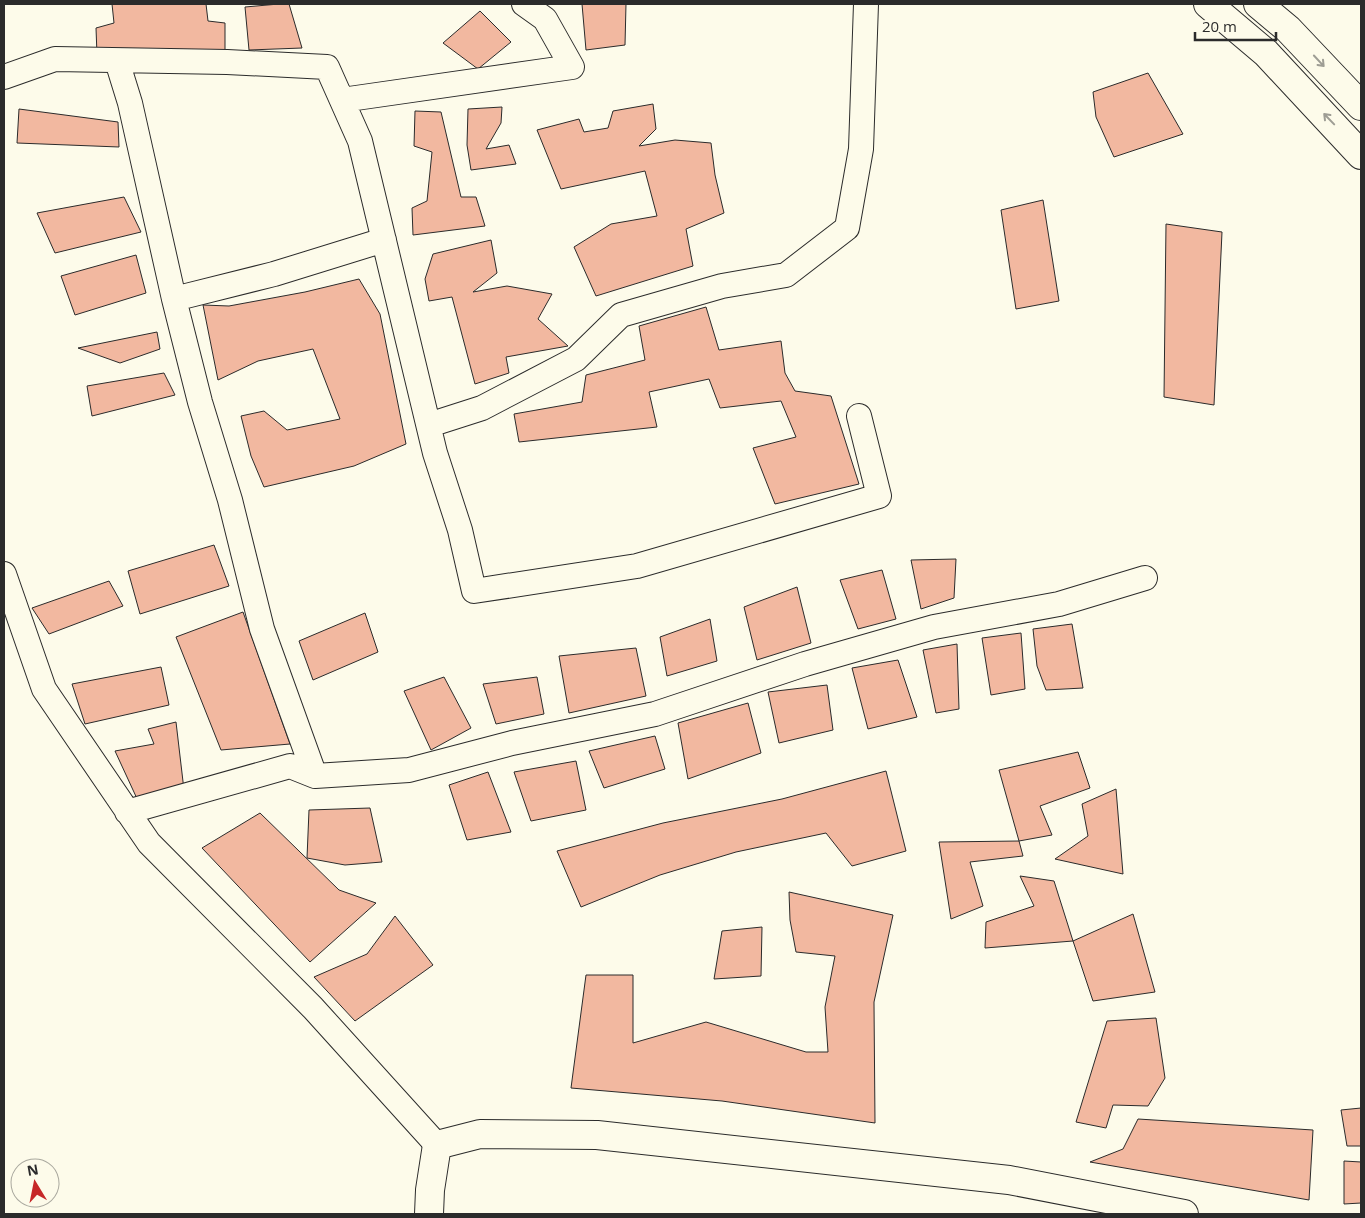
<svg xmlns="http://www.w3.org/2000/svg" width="1365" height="1218" viewBox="0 0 1365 1218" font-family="'Open Sans',sans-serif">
	<rect width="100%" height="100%" fill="#fdfbea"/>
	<path fill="#f2b8a0" stroke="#2b2b2b" d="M 112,4 L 206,4 L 208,21 L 225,23 L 225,56 L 97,55 L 96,28 L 114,23 Z
		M 279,4 L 289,4 L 302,48 L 249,50 L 245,7 Z
		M 582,4 L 626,4 L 625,45 L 586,50 Z
		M 480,11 L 511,42 L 478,69 L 443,43 Z
		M 1148,73 L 1183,134 L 1114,157 L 1096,117 L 1093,92 Z
		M 653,104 L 656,129 L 639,146 L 675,140 L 711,143 L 715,175 L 724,213 L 686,229 L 693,266 L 596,296 L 574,247 L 611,224 L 657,216 L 645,171 L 561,189 L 537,130 L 579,119 L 584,132 L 608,128 L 613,111 Z
		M 502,107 L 501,123 L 486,149 L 509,145 L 516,164 L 471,170 L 467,145 L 468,109 Z
		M 19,109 L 118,122 L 119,147 L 17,143 Z
		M 415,111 L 441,112 L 461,197 L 476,197 L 485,226 L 413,235 L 412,208 L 427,201 L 432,152 L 414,146 Z
		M 124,197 L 141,232 L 55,253 L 37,213 Z
		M 1043,200 L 1059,301 L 1016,309 L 1001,210 Z
		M 1166,224 L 1222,232 L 1214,405 L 1164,397 Z
		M 491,240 L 497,273 L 473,292 L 507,286 L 552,294 L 538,319 L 568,346 L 506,357 L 509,373 L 475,384 L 452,297 L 429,301 L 425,279 L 433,254 Z
		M 136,255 L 146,293 L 75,315 L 61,276 Z
		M 359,279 L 380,314 L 406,444 L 354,466 L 264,487 L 251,456 L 241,416 L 264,411 L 287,430 L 340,419 L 313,349 L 258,361 L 218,380 L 203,305 L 229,306 L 305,292 Z
		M 706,307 L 719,350 L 781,341 L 785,373 L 795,391 L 831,396 L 859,484 L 775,504 L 753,448 L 796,437 L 781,401 L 720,408 L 709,379 L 649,392 L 657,427 L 519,442 L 514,414 L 582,402 L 586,375 L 645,360 L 639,326 Z
		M 157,332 L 160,349 L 120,363 L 78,348 Z
		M 164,373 L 175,395 L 92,416 L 87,386 Z
		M 214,545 L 229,586 L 140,614 L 128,571 Z
		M 956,559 L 954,598 L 921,609 L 911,560 Z
		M 882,570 L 896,619 L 858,629 L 840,580 Z
		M 109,581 L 123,606 L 49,634 L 32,608 Z
		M 797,587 L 811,643 L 757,660 L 744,607 Z
		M 243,612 L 290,744 L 221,750 L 176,637 Z
		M 365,613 L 378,652 L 313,680 L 299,641 Z
		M 710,619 L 717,661 L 667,676 L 660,637 Z
		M 1072,624 L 1083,688 L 1046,690 L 1037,666 L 1033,629 Z
		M 1021,633 L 1025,689 L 991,695 L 982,638 Z
		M 957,644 L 959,709 L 936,713 L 923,650 Z
		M 636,648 L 646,696 L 569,713 L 559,656 Z
		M 898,660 L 917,717 L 868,729 L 852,668 Z
		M 161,667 L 169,705 L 85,724 L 72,684 Z
		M 444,677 L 471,728 L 431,750 L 404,691 Z
		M 537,677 L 544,714 L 496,724 L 483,684 Z
		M 827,685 L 833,730 L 779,743 L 768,692 Z
		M 748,703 L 761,753 L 688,779 L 678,723 Z
		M 176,722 L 184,790 L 139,803 L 115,751 L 154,744 L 148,729 Z
		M 655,736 L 665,769 L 604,788 L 589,751 Z
		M 1078,752 L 1090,788 L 1040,806 L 1052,835 L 1019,841 L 999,770 Z
		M 576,761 L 586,810 L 531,821 L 514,772 Z
		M 886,771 L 906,851 L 852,866 L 826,833 L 736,852 L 660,875 L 581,907 L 557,851 L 663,823 L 782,799 Z
		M 488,772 L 511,832 L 467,840 L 449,785 Z
		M 1116,789 L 1123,874 L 1055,859 L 1088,836 L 1082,804 Z
		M 370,808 L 382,862 L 345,865 L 307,858 L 309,810 Z
		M 260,813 L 339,890 L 376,903 L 310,962 L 202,848 Z
		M 1019,841 L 1023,856 L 970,862 L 983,906 L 951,919 L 939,842 Z
		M 1020,876 L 1054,881 L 1073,941 L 985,948 L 986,922 L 1034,906 Z
		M 789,892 L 893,915 L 874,1002 L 875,1123 L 722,1101 L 571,1088 L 586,975 L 633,975 L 633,1043 L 706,1022 L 806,1052 L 828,1052 L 825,1007 L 835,956 L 796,952 L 790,920 Z
		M 1133,914 L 1155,992 L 1093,1001 L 1073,941 Z
		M 395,916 L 433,965 L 355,1021 L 314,977 L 367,954 Z
		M 762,927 L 761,976 L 714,979 L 722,931 Z
		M 1156,1018 L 1165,1078 L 1148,1106 L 1113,1105 L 1106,1128 L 1076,1122 L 1107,1021 Z
		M 1361,1108 L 1361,1146 L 1347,1146 L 1341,1110 Z
		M 1138,1119 L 1313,1130 L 1309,1200 L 1090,1162 L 1123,1149 Z
		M 1344,1161 L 1361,1162 L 1361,1203 L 1344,1204 Z"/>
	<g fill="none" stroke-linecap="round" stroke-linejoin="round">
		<g stroke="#2b2b2b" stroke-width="26">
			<path id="minor" d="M 117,61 L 130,103 L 174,299
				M 4,77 L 55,59 L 227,62 L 327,67 L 360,141 L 435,453 L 460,530 L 474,591 L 637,566 L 879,496 L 859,416
				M 342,100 L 572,67 L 545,19 L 524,4
				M 384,240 L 274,274 L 174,299 L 200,402 L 230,500 L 262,629 L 315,776 L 409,770 L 512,743 L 655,714 L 805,664 L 934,627 L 1059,604 L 1145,578
				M 429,425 L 482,408 L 576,359 L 621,315 L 722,286 L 786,275 L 847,228 L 861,149 L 866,4
				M 4,574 L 44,689 L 149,843 L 313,1008 L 437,1145
				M 127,812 L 290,766 L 315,776"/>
		</g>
		<g stroke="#2b2b2b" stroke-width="30">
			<path id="tertiary" d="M 429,1214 L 430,1190 L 437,1145 L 480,1134 L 597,1135 L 1009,1180 L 1184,1214"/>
		</g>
		<g stroke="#2b2b2b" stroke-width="30">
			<path id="trunk" d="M 1208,4 L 1266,53 L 1361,155
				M 1258,4 L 1288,29 L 1361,106"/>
		</g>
		<use href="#minor" stroke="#fdfbea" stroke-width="24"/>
		<use href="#tertiary" stroke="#fdfbea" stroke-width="28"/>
		<use href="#trunk" stroke="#fdfbea" stroke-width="28"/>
	</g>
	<defs><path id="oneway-shaft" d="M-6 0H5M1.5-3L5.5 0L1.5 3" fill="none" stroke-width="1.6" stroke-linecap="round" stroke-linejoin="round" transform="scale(1.25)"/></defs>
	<g stroke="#9e9d94">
		<use href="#oneway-shaft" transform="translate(1319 61) rotate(47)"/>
		<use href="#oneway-shaft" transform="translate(1329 119) rotate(-134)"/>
	</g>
	<rect width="1365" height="1218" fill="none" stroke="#2b2b2b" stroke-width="10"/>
	<g transform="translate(35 1183) rotate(350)"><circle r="24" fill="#fdfbea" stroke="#a9a89e"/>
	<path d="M0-4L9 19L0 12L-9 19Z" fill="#c62828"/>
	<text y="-8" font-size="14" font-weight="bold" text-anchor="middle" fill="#2b2b2b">N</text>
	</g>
	<path d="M1195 32v8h81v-8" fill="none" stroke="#2b2b2b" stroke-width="2.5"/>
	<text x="1202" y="32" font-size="15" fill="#2b2b2b" stroke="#fdfbea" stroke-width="4" paint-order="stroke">20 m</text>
</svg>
